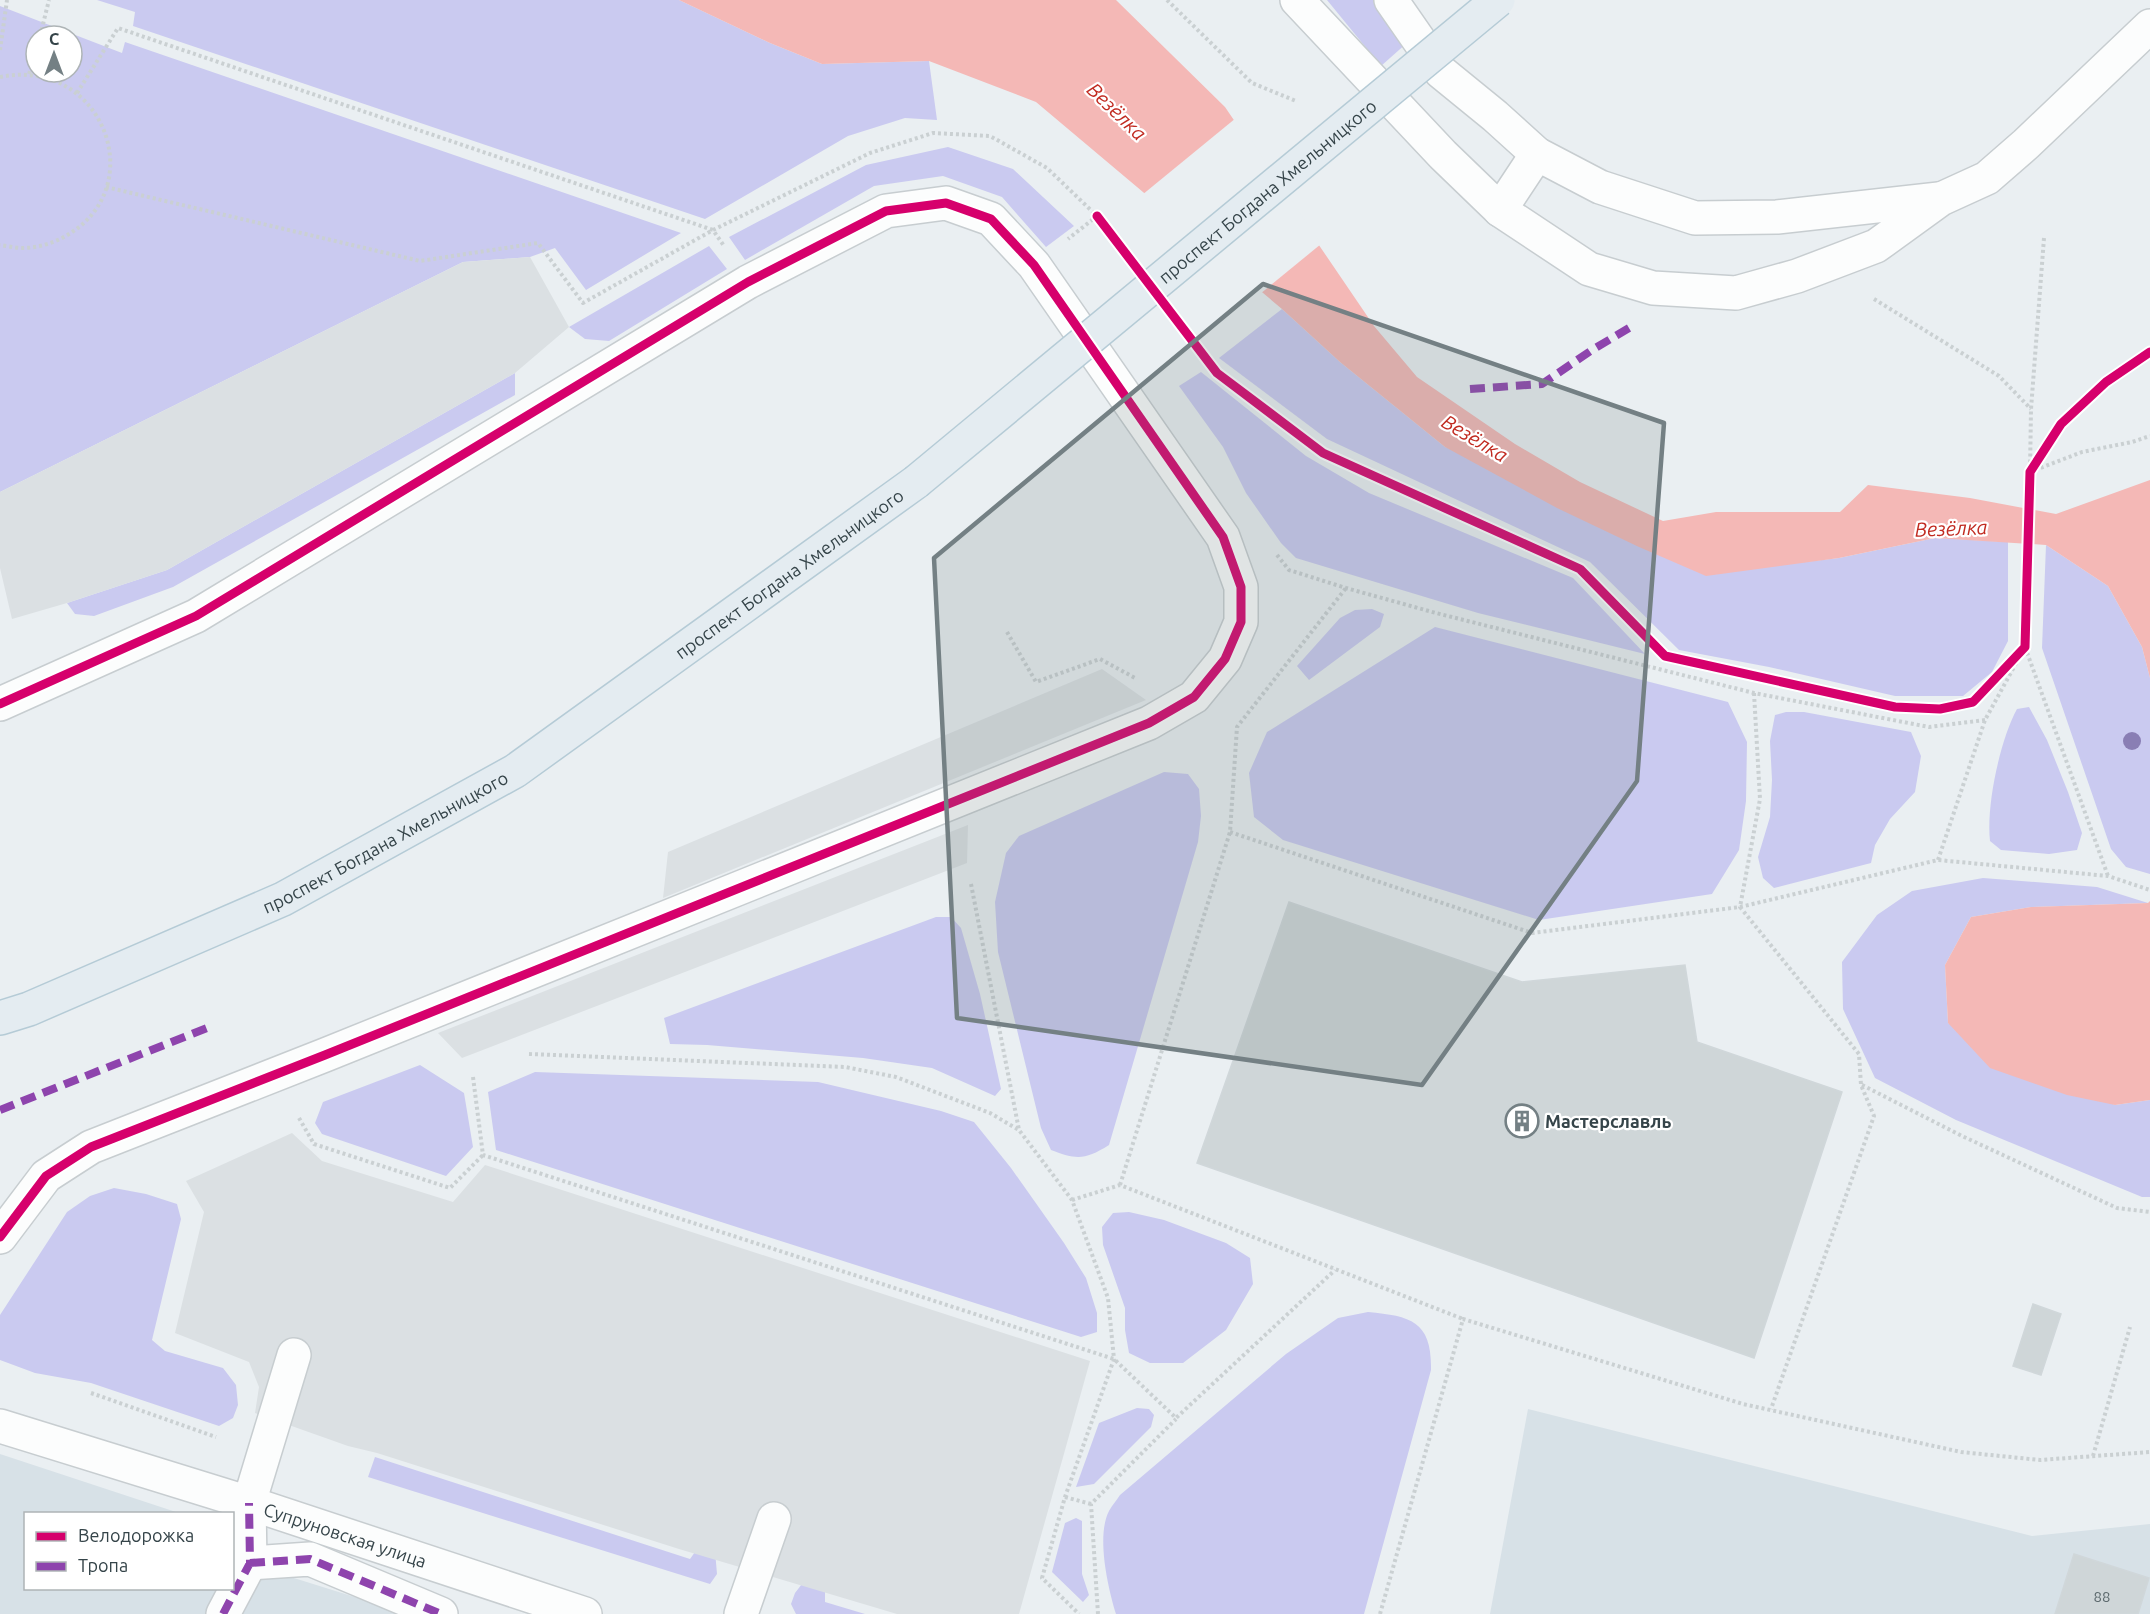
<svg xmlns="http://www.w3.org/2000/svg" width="2150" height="1614" viewBox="0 0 2150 1614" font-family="Ubuntu,sans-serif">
	<rect width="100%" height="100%" fill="#eaeff2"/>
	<path fill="#d7e1e7" d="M 1528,1409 L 2032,1536 L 2150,1524 L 2150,1614 L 1490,1614 Z
		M 0,1454 L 179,1513 L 26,1514 L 26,1588 L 232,1588 L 233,1559 L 409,1614 L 0,1614 Z"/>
	<path fill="#cacaf0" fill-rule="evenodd" d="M 97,0 L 679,0 L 770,43 L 822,64 L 929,61 L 937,120 L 905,118 L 848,136 L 705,219 L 133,26 L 135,12 Z
		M 1327,0 L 1379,0 L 1408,42 L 1381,66 Z
		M 0,6 L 122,53 L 125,42 L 681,233 L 586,290 L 555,248 L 530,257 L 463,262 L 0,492 ZM 36,36 L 72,36 L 72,72 L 36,72 Z
		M 948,147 L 1013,169 L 1074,226 L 1046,247 L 1002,197 L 943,176 L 874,186 L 745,260 L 729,237 L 866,165 Z
		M 709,246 L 727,269 L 609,341 L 585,339 L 569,327 Z
		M 1282,309 L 1340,362 L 1445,447 L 1778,565 L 1839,558 L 1935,538 L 2008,542 L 2008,641 L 1992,672 L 1963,696 L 1895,696 L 1769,667 L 1679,650 L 1590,562 L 1327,439 L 1219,358 Z
		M 1201,372 L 1306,456 L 1369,493 L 1573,578 L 1645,654 L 1478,613 L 1296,558 L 1281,543 L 1246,493 L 1223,447 L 1179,386 Z
		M 515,373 L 515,395 L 173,587 L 94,616 L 75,614 L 67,603 L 167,570 Z
		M 2046,545 L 2108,586 L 2142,647 L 2150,678 L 2150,874 L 2126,867 L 2111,849 L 2042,648 Z
		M 1372,609 L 1384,614 L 1380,627 L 1309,680 L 1297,666 L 1340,618 L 1355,610 Z
		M 1435,627 L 1728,702 L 1747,742 L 1746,801 L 1739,850 L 1712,894 L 1539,920 L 1283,840 L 1254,817 L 1249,773 L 1267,732 Z
		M 2029,707 L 2047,740 L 2068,792 L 2082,833 L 2077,850 L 2049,854 L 2001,850 L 1990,841 C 1986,806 2000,740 2017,709 Z
		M 1786,712 L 1804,712 L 1911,732 L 1921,756 L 1915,792 L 1890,819 L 1875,845 L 1871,863 L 1774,888 L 1763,878 L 1758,857 L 1770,817 L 1772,780 L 1770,741 L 1775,715 Z
		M 1164,772 L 1188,774 L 1199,789 L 1201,816 L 1198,842 L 1109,1145 C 1085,1160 1077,1160 1051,1150 L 1041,1128 L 998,952 L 995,902 L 1006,853 L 1019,836 Z
		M 1983,878 L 2097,887 L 2148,903 L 2031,907 L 1971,917 L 1945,965 L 1948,1023 L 2115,1105 L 2150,1100 L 2150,1197 L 2142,1197 L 1956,1120 L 1875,1078 L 1843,1009 L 1842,962 L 1877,915 L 1912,891 Z
		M 936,917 L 951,917 L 961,928 L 980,994 L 1001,1089 L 995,1096 L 932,1068 L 863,1058 L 707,1045 L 670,1044 L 664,1018 Z
		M 420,1065 L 464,1093 L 473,1147 L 446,1176 L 322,1134 L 315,1123 L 323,1102 Z
		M 535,1072 L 818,1082 L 941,1111 L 974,1122 L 1011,1168 L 1064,1243 L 1086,1278 L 1097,1313 L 1097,1332 L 1081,1337 L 496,1150 L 488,1092 Z
		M 114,1188 L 146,1194 L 177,1204 L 181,1219 L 152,1340 L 165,1351 L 223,1368 L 236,1385 L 238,1405 L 233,1418 L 219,1426 L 91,1383 L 35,1373 L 0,1360 L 0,1315 L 67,1212 L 90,1196 Z
		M 1129,1212 L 1164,1220 L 1226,1243 L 1250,1258 L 1253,1284 L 1226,1330 L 1183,1363 L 1150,1363 L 1129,1353 L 1125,1330 L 1125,1308 L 1103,1245 L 1102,1227 L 1113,1213 Z
		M 1368,1312 C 1412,1316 1432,1322 1431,1370 L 1364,1614 L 1116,1614 C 1108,1588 1096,1536 1109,1511 C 1112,1505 1117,1500 1120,1495 L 1286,1354 L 1338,1318 Z
		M 1137,1408 L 1149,1409 L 1154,1415 L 1151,1427 L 1094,1484 L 1076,1487 L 1099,1423 Z
		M 375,1457 L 690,1559 L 700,1545 L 715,1551 L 717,1574 L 710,1584 L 368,1477 Z
		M 1076,1518 L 1082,1521 L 1082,1574 L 1089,1595 L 1083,1602 L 1052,1572 L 1065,1523 Z
		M 805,1580 L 825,1589 L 825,1602 L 865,1614 L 796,1614 L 791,1604 L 795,1593 Z"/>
	<path fill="#dbe0e3" d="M 530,257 L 569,327 L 515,373 L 167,570 L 67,603 L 12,619 L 0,568 L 0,492 L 463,262 Z
		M 1102,669 L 1146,700 L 663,898 L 668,852 Z
		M 968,825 L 967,863 L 462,1058 L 438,1033 Z
		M 292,1133 L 322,1161 L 453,1202 L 485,1165 L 1090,1361 L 1019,1614 L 897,1614 L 679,1549 L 377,1453 L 348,1446 L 255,1413 L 259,1387 L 249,1362 L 175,1333 L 204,1212 L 186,1181 Z"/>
	<path fill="#f4b8b6" d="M 679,0 L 1116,0 L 1225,107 L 1374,326 L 1417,377 L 1515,444 L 1580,482 L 1663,521 L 1716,512 L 1840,512 L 1868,485 L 1970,498 L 2056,514 L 2150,480 L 2150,678 L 2142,647 L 2108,586 L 2046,545 L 1935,538 L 1839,558 L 1706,576 L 1639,547 L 1557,508 L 1445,447 L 1340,362 L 1282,309 L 1036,102 L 929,61 L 822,64 L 770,43 Z
		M 2150,901 L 2150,1100 L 2115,1105 L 2067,1095 L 1990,1068 L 1948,1023 L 1945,965 L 1971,917 L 2031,907 L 2148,903 Z"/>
	<path fill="#eaeff2" d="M 1236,118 L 1321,244 L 1260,294 L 1142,195 Z"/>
	<path fill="#cfd6d8" stroke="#d0d7da" stroke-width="1.5" d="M 1289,902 L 1522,982 L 1685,965 L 1697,1042 L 1842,1092 L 1754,1358 L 1197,1163 Z
		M 2033,1304 L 2061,1314 L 2041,1375 L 2013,1366 Z
		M 2074,1554 L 2149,1578 L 2138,1614 L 2055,1614 Z"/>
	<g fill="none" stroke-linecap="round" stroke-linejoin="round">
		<g stroke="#c7cdd0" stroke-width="36">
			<g id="minor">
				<path d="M 1297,0 L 1443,155 L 1500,210 L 1589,269 L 1653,288 L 1736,293 L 1797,276 L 1876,246 L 1941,199 L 1987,178 L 2026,144 L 2150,26"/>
				<path d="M 1391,0 L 1441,72 L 1495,116 L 1537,154 L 1600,187 L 1695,218 L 1777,217 L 1939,199"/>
				<path d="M 1500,210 L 1537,154"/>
				<path d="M 0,704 L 196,616 L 748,282 L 886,211 L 946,203 L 991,219 L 1034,265 L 1223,537 L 1241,587 L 1241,622 L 1225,659 L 1194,697 L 1149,723 L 325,1055 L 91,1147 L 46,1176 L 0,1237"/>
				<path id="s1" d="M 0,1426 L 249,1503 L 585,1614"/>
				<path d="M 250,1563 L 310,1559 L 441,1614"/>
				<path d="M 223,1614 L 250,1563 L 249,1503 L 294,1355"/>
				<path d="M 741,1614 L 774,1519"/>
			</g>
		</g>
		<g stroke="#b5cbd6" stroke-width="36">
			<g id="major">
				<path id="s2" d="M 0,1018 L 29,1009 L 283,899 L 515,771 L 916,482"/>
			</g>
		</g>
		<path stroke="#cad0d2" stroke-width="4" stroke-dasharray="3 3" stroke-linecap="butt" d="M 1167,0 L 1252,83 L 1296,101
			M 40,36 L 49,0
			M 0,50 L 7,0
			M 29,74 L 36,53
			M 0,77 C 104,56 154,191 62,238 C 50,244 36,248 23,248 C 15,248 7,246 0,245
			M 77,93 L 118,28 L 713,230 L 724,246
			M 106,187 L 420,261 L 538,243 L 583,303 L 713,230 L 870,153 L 933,133 L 990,136 L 1047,168 L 1097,216 L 1068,239
			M 2044,238 L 2031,409 L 2030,472 L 2082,452 L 2132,442 L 2150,436
			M 1874,299 L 1999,376 L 2031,409
			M 1277,555 L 1289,570 L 1346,588 L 1436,613 L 1754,693 L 1929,727 L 1985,720
			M 1007,632 L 1036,682 L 1100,659 L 1137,679
			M 2025,647 L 2108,876
			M 1754,693 L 1760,799 L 1740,907 L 1859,1054 L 1861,1085 L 1874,1116 L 1771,1409
			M 1230,832 L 1532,933 L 1740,907 L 1938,860 L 2108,876 L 2150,890
			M 1938,860 L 1985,720 L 2025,647
			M 971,884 L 1019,1130 L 1072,1200 L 1108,1298 L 1114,1359 L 1065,1497 L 1042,1578 L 1079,1614
			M 529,1054 L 845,1067 L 896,1077 L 990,1113 L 1019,1130
			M 473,1077 L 483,1155 L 1114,1359 L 1176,1418 L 1335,1270
			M 1862,1085 L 1962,1136 L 2117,1208 L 2150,1212
			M 299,1118 L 314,1144 L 450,1188 L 483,1155
			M 1120,1185 L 1230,832 L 1237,727 L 1346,588
			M 1072,1200 L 1120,1185 L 1463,1319
			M 91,1393 L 216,1437
			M 2093,1456 L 2130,1327
			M 1065,1497 L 1091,1504
			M 1098,1614 L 1091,1504 L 1176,1419
			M 1380,1614 L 1463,1319 L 1743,1404 L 1961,1452 L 2040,1460 L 2150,1452"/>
		<use href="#minor" stroke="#fcfdfd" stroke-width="33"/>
		<use href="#major" stroke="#e4ecf1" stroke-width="33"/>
		<g stroke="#b5cbd6" stroke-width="36" stroke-linecap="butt">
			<g id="major-bridge">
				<path id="s3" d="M 916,482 L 1498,0"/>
			</g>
		</g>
		<use href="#major-bridge" stroke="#e4ecf1" stroke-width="33"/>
		<path stroke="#8e44ad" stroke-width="8" stroke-dasharray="15 8" stroke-linecap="butt" d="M 1470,389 L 1542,384 L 1592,350 L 1629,328
			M 0,1110 L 212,1026
			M 250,1563 L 310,1559 L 441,1614
			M 223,1614 L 250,1563 L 249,1503"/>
		<g stroke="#fff" stroke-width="13">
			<path id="cycleway" d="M 1097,216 L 1217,373 L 1323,453 L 1580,569 L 1665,656 L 1895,707 L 1940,709 L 1973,702 L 2025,647 L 2030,472 L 2061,424 L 2106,382 L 2150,352
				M 0,704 L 196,616 L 748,282 L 886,211 L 946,203 L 991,219 L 1034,265 L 1223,537 L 1241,587 L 1241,622 L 1225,659 L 1194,697 L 1149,723 L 325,1055 L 91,1147 L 46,1176 L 0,1237"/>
		</g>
		<use href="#cycleway" stroke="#d6006c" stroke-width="9"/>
	</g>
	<circle fill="#897eb4" cx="2132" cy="741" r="9"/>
	<path fill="#748084" fill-opacity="0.2" stroke="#748084" stroke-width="4.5" stroke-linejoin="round" d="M 1263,284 L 1664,423 L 1637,781 L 1422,1085 L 957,1018 L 934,558 Z"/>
	<defs>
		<g id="building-ring" transform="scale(1.725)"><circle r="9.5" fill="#fff" stroke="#748084" stroke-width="1.5"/><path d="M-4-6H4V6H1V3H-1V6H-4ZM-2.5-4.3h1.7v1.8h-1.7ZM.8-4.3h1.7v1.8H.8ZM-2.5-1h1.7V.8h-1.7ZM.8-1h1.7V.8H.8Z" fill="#748084"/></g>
	</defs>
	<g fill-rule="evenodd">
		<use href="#building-ring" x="1522" y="1121"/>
	</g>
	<g text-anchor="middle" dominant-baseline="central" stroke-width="4.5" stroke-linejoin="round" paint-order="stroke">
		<g font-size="15" fill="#5d6a6e">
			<text x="2102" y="1596">88</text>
		</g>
		<g font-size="18" fill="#354449" stroke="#fff">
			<text stroke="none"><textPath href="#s3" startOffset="456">проспект Богдана Хмельницкого</textPath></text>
			<text stroke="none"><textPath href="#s2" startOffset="910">проспект Богдана Хмельницкого</textPath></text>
			<text stroke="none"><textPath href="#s2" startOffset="424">проспект Богдана Хмельницкого</textPath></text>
			<text stroke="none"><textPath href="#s1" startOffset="362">Супруновская улица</textPath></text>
		</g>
		<g font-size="18" font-weight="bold" fill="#354449" stroke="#fff" text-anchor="start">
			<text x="1545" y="1121">Мастерславль</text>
		</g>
		<g font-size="20" font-style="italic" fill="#c12b21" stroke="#fff">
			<text transform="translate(1117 111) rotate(44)">Везёлка</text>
			<text transform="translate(1475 438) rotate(31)">Везёлка</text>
			<text transform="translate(1951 528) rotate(-2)">Везёлка</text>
		</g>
	</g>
	<rect x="24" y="1512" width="210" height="78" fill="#ffffff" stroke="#aeb4b6" stroke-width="1.5"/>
	<rect x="36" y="1532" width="30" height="9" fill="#d6006c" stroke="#aeb4b6" stroke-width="1.5"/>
	<text x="78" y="1542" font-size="18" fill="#354449">Велодорожка</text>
	<rect x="36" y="1562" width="30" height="9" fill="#8e44ad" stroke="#aeb4b6" stroke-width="1.5"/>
	<text x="78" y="1572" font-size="18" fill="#354449">Тропа</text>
	<g transform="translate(54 54)"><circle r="28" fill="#ffffff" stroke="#aeb4b6" stroke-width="1.5"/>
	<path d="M0-4.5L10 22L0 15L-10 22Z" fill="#748084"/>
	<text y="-9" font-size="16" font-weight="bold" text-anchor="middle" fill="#354449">С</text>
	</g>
</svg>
